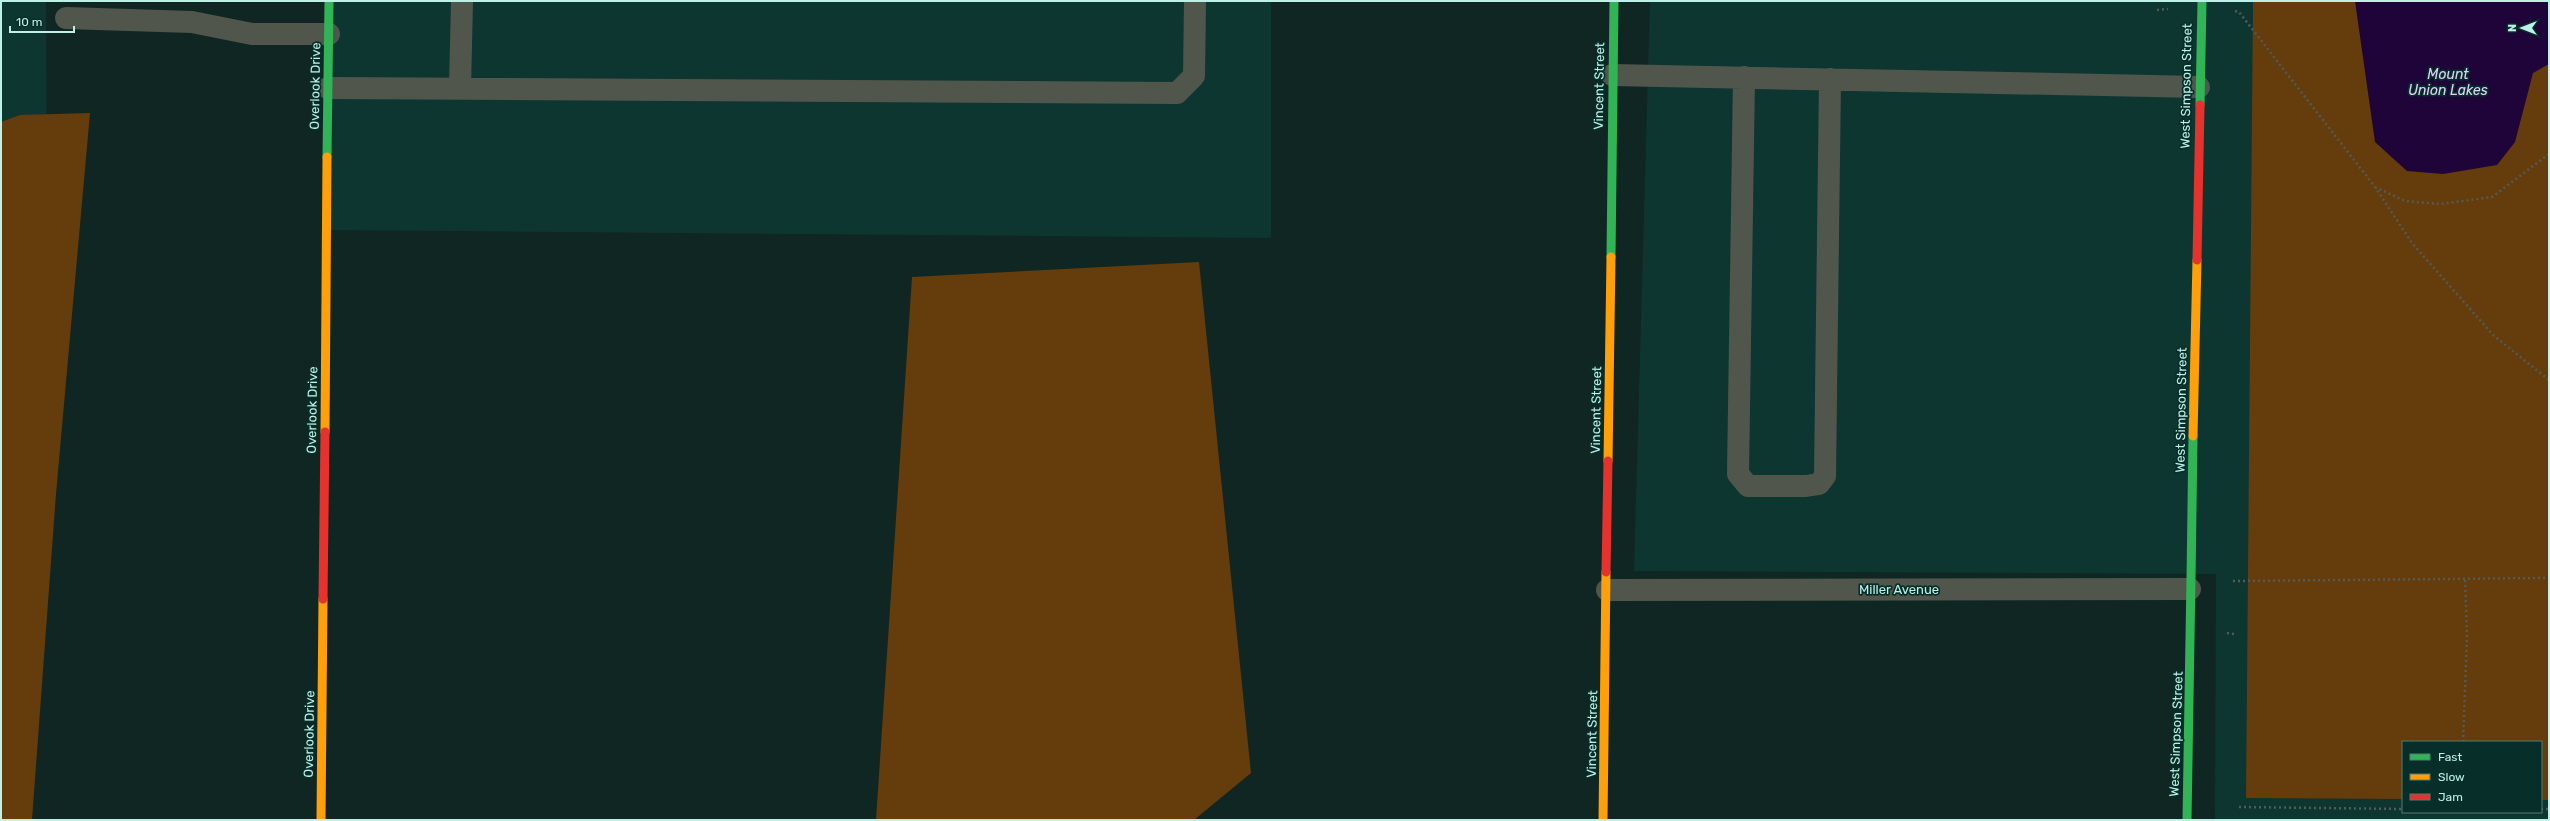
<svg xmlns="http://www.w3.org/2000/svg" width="2550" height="821" viewBox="0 0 2550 821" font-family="Rubik,sans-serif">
	<rect width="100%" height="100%" fill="#102623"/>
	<path fill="#0e3630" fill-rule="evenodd" d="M 1,1 L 46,1 L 47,196 L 1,196 Z
		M 329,1 L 1271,1 L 1271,238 L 326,230 Z
		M 1650,1 L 2549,1 L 2549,820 L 2215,820 L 2216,574 L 1634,571 ZM 2403,742 L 2541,742 L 2541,812 L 2403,812 Z"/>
	<path fill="#653c0c" d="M 2253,1 L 2549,1 L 2549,800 L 2541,800 L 2541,742 L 2403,742 L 2403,799 L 2246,798 Z
		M 90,113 L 56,494 L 32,820 L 1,820 L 1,122 L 20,115 Z
		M 1199,262 L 1251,773 L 1194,820 L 876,820 L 912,277 Z"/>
	<path fill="#1e0439" d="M 2355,1 L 2549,1 L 2549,64 L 2533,73 L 2515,142 L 2497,165 L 2443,174 L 2407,171 L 2375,142 Z"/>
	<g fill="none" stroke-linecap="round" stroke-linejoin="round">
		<path stroke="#525c55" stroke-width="2.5" stroke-dasharray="2 3" stroke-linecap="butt" d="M 2157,10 L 2168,9
			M 2235,11 L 2239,12 L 2375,187 L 2412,243 L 2493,335 L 2549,380
			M 2375,187 L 2405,201 L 2441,204 L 2492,197 L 2549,154
			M 2233,581 L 2549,578
			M 2227,633 L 2234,634
			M 2463,742 L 2467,637 L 2465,578
			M 2239,807 L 2403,809
			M 2541,809 L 2549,809"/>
		<path stroke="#51564d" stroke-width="22" d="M 66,18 L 192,22 L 252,34 L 329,34
			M 1612,75 L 2199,87
			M 1744,77 L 1738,474 L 1748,486 L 1806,486 L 1819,484 L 1825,476 L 1830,79
			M 328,88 L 1177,93 L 1194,76 L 1195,1
			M 460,88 L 462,1"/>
		<path stroke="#51564d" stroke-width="22" d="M 1607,590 L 2190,589"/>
		<path stroke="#30b455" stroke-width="9" d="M 2200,105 L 2202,1
			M 327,157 L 329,1
			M 1611,257 L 1614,1
			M 2187,820 C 2190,692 2191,564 2193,436"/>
		<path stroke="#ff9f0a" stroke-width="9" d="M 325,432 L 327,157
			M 2193,436 L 2197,260
			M 1608,461 L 1611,257
			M 321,820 L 323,599
			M 1603,820 L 1606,572"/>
		<path stroke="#e5322d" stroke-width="9" d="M 2197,260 L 2200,105
			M 1606,572 L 1608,461
			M 323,599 L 325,432"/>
	</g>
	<g text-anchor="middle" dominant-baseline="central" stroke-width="3.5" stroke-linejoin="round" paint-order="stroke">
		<g font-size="13" fill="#bdf0e6" stroke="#082e29">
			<text transform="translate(315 86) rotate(-89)">Overlook Drive</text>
			<text transform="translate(1599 86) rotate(-89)">Vincent Street</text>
			<text transform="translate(2186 86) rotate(-89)">West Simpson Street</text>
			<text transform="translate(312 410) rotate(-89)">Overlook Drive</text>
			<text transform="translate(1596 410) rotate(-89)">Vincent Street</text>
			<text transform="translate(2181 410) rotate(-89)">West Simpson Street</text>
			<text x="1899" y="589">Miller Avenue</text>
			<text transform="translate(309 734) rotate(-89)">Overlook Drive</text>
			<text transform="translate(1592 734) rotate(-89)">Vincent Street</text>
			<text transform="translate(2176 734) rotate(-88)">West Simpson Street</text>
		</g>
		<g font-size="14" font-style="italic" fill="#e1d1fe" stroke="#082e29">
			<text x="2448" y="74">Mount<tspan x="2448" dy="16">Union Lakes</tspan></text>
		</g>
	</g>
	<rect width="2550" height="821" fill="none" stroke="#bdf0e6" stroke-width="4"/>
	<rect x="2402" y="741" width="140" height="72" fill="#082e29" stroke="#507c75"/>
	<rect x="2410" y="754" width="20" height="6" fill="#30b455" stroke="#507c75"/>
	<text x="2438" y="761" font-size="12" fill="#bdf0e6">Fast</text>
	<rect x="2410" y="774" width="20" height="6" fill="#ff9f0a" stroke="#507c75"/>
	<text x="2438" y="781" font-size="12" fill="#bdf0e6">Slow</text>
	<rect x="2410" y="794" width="20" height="6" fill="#e5322d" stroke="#507c75"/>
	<text x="2438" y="801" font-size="12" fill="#bdf0e6">Jam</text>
	<g transform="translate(2522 28) rotate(270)" stroke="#082e29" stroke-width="3" paint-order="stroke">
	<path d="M0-3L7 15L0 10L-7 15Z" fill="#bdf0e6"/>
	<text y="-6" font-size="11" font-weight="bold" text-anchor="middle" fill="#bdf0e6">N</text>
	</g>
	<path d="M10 26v6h64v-6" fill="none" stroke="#bdf0e6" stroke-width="2"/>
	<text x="16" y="26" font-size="12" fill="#bdf0e6" stroke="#082e29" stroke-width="3" paint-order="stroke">10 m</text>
</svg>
